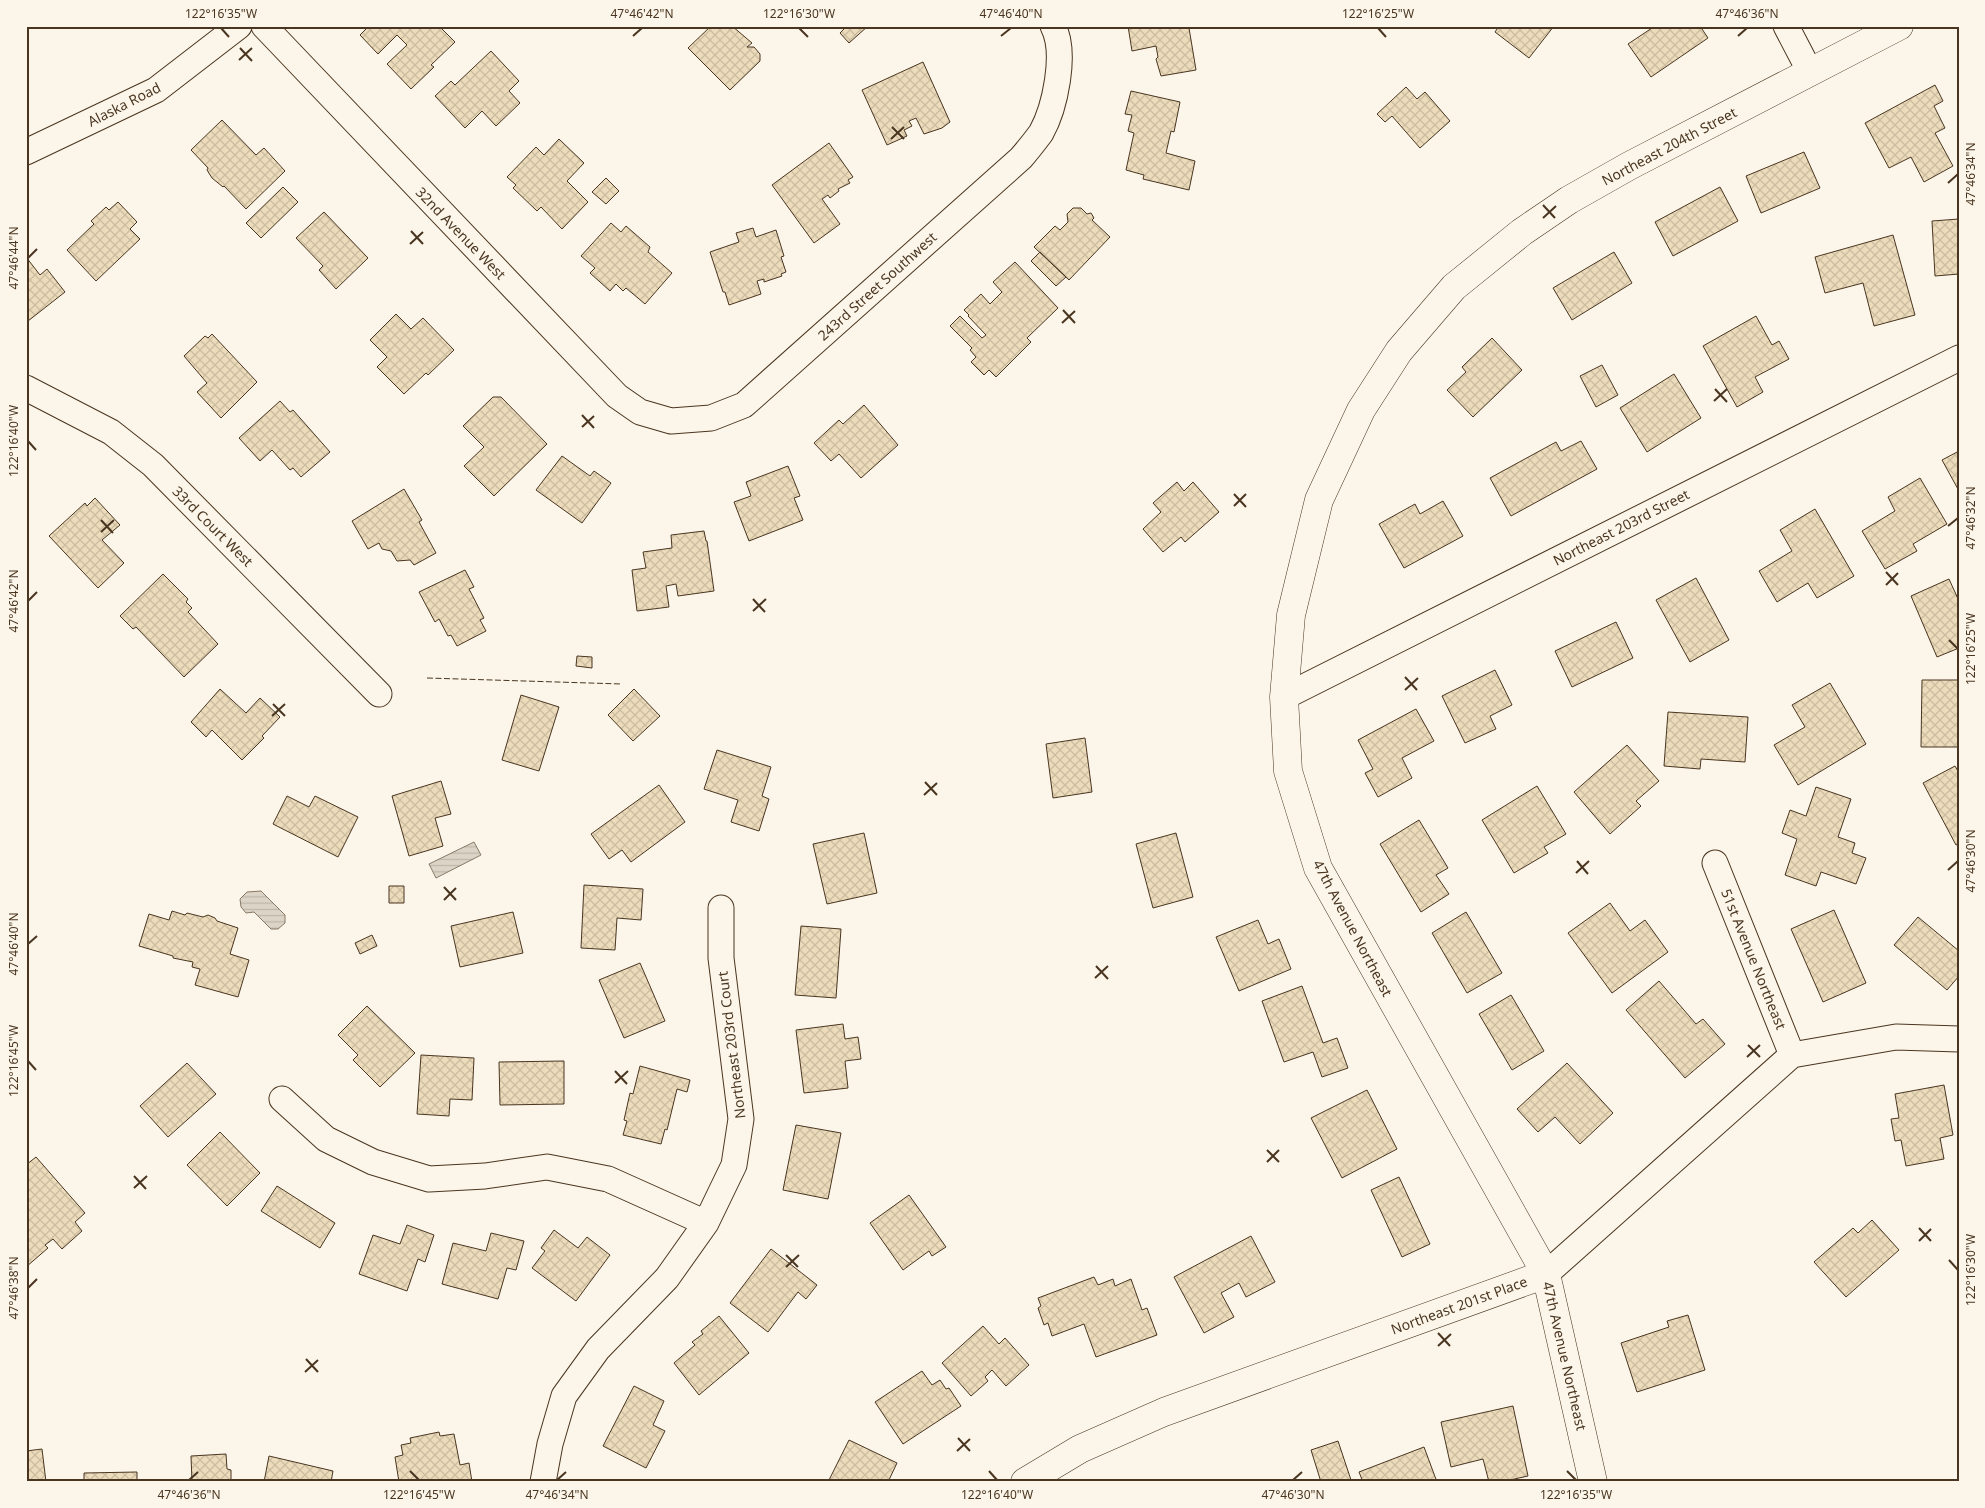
<svg xmlns="http://www.w3.org/2000/svg" width="1985" height="1508" viewBox="0 0 1985 1508" font-family="'Noto Sans',sans-serif">
	<defs>
		<pattern id="water-rules" width="6" height="5" patternUnits="userSpaceOnUse" patternTransform="scale(1.25)"><rect width="6" height="5" fill="#dcd4c6"/><path d="M0 2.5h6" fill="none" stroke="#beb7aa"/></pattern>
		<pattern id="building-cross-hatch" width="8" height="8" patternUnits="userSpaceOnUse" patternTransform="scale(1.25)"><rect width="8" height="8" fill="#ecdcbc"/><path d="M0 0l8 8M0 8l8-8" fill="none" stroke="#ccbda1"/></pattern>
	</defs>
	<rect width="100%" height="100%" fill="#fbf6e9"/>
	<path fill="url(#water-rules)" stroke="#887966" d="M 474,842 L 481,855 L 436,878 L 429,864 Z
		M 261,891 L 285,915 L 285,923 L 278,929 L 271,929 L 254,912 L 246,913 L 241,907 L 240,899 L 247,892 Z"/>
	<path fill="url(#building-cross-hatch)" stroke="#4a3520" d="M 369,26 L 439,26 L 455,42 L 431,65 L 434,67 L 411,89 L 387,64 L 407,45 L 397,35 L 378,54 L 360,35 Z
		M 711,26 L 732,26 L 752,43 L 747,47 L 754,47 L 760,54 L 760,61 L 730,90 L 688,48 Z
		M 847,26 L 868,26 L 849,43 L 840,33 Z
		M 1128,26 L 1200,26 L 1189,28 L 1196,70 L 1161,76 L 1156,59 L 1158,57 L 1156,46 L 1132,51 Z
		M 1499,26 L 1554,26 L 1529,58 L 1495,32 Z
		M 1655,26 L 1700,26 L 1708,38 L 1651,77 L 1628,44 Z
		M 491,51 L 519,81 L 509,91 L 520,103 L 496,126 L 482,111 L 465,128 L 435,96 L 451,81 L 455,85 Z
		M 923,62 L 950,122 L 942,128 L 924,134 L 916,118 L 909,121 L 912,126 L 904,130 L 907,136 L 887,145 L 862,90 Z
		M 1935,85 L 1943,101 L 1934,106 L 1945,128 L 1935,133 L 1953,166 L 1924,182 L 1911,157 L 1889,168 L 1865,123 Z
		M 1406,87 L 1417,99 L 1425,92 L 1450,121 L 1420,148 L 1392,116 L 1385,122 L 1377,114 Z
		M 1131,91 L 1180,102 L 1174,132 L 1171,131 L 1166,153 L 1195,161 L 1189,190 L 1143,179 L 1144,175 L 1126,170 L 1134,133 L 1128,131 L 1132,115 L 1125,114 Z
		M 222,120 L 256,155 L 264,148 L 285,171 L 246,209 L 224,186 L 223,187 L 212,178 L 207,170 L 208,168 L 191,150 Z
		M 559,139 L 584,163 L 567,181 L 588,202 L 562,229 L 541,207 L 537,211 L 513,188 L 516,185 L 507,177 L 536,147 L 544,155 Z
		M 829,143 L 853,177 L 848,180 L 850,183 L 838,189 L 839,191 L 830,198 L 828,195 L 822,199 L 840,224 L 814,243 L 772,185 Z
		M 1804,152 L 1820,188 L 1761,213 L 1746,176 Z
		M 606,178 L 619,191 L 606,204 L 592,192 Z
		M 283,187 L 298,202 L 261,238 L 246,223 Z
		M 1720,187 L 1738,221 L 1673,256 L 1655,222 Z
		M 118,202 L 137,222 L 130,229 L 140,239 L 96,281 L 67,250 L 94,224 L 91,221 L 106,207 L 109,210 Z
		M 1073,208 L 1081,208 L 1087,214 L 1091,213 L 1094,218 L 1092,220 L 1110,237 L 1069,280 L 1034,247 L 1055,226 L 1060,230 L 1068,222 L 1067,214 Z
		M 324,212 L 368,258 L 336,289 L 319,270 L 323,266 L 296,238 Z
		M 1959,219 L 1959,274 L 1935,276 L 1932,221 Z
		M 611,223 L 621,232 L 626,226 L 650,247 L 648,252 L 672,273 L 645,304 L 626,288 L 623,291 L 616,284 L 610,291 L 590,273 L 595,268 L 581,256 Z
		M 753,228 L 756,237 L 776,230 L 784,256 L 781,257 L 786,272 L 781,274 L 782,276 L 764,282 L 764,279 L 757,281 L 761,294 L 729,305 L 725,292 L 723,292 L 710,252 L 739,242 L 736,233 Z
		M 1893,235 L 1915,315 L 1874,326 L 1863,283 L 1825,293 L 1815,257 Z
		M 1040,252 L 1066,277 L 1056,286 L 1031,261 Z
		M 1614,252 L 1632,283 L 1572,320 L 1553,288 Z
		M 26,257 L 40,275 L 47,269 L 65,292 L 28,321 L 26,319 Z
		M 1015,262 L 1058,308 L 1027,338 L 1031,342 L 996,377 L 989,370 L 984,375 L 971,362 L 976,357 L 970,350 L 972,348 L 950,326 L 960,316 L 982,338 L 986,335 L 968,316 L 969,315 L 964,310 L 981,294 L 990,304 L 1002,292 L 993,282 Z
		M 396,314 L 411,329 L 423,318 L 454,350 L 428,375 L 426,373 L 404,394 L 377,367 L 387,357 L 370,340 Z
		M 1756,316 L 1772,345 L 1779,341 L 1789,359 L 1755,377 L 1763,392 L 1737,407 L 1703,346 Z
		M 212,334 L 257,382 L 221,418 L 197,392 L 207,383 L 184,356 L 205,336 L 208,338 Z
		M 1492,338 L 1522,370 L 1473,417 L 1447,390 L 1466,372 L 1462,367 Z
		M 1602,365 L 1618,395 L 1596,407 L 1580,376 Z
		M 1674,374 L 1701,418 L 1647,452 L 1620,408 Z
		M 493,397 L 501,397 L 547,444 L 494,496 L 464,466 L 484,447 L 463,426 Z
		M 280,401 L 290,412 L 293,410 L 330,452 L 301,477 L 293,468 L 290,470 L 272,450 L 260,461 L 239,438 Z
		M 864,405 L 898,445 L 861,478 L 839,454 L 831,461 L 814,443 L 839,420 L 843,424 Z
		M 1581,441 L 1597,469 L 1511,516 L 1490,478 L 1556,442 L 1561,451 Z
		M 1959,451 L 1959,491 L 1942,460 Z
		M 562,456 L 590,476 L 594,471 L 611,483 L 582,523 L 536,490 Z
		M 788,466 L 800,496 L 794,498 L 803,520 L 749,541 L 734,502 L 751,496 L 746,482 Z
		M 1920,478 L 1947,524 L 1913,544 L 1917,551 L 1885,569 L 1862,531 L 1895,511 L 1888,497 Z
		M 1177,482 L 1184,491 L 1193,482 L 1219,512 L 1185,542 L 1181,537 L 1163,552 L 1143,529 L 1161,512 L 1153,503 Z
		M 404,489 L 422,520 L 419,522 L 436,553 L 414,565 L 410,560 L 397,561 L 391,551 L 382,549 L 379,543 L 368,549 L 352,521 Z
		M 95,498 L 120,525 L 102,540 L 124,563 L 98,588 L 49,536 L 85,503 L 87,506 Z
		M 1443,501 L 1463,536 L 1404,568 L 1379,524 L 1415,504 L 1420,514 Z
		M 1815,509 L 1854,576 L 1817,598 L 1808,583 L 1777,602 L 1759,571 L 1792,551 L 1780,530 Z
		M 704,531 L 706,541 L 707,541 L 714,591 L 678,596 L 676,584 L 666,586 L 669,607 L 637,611 L 632,570 L 646,568 L 643,552 L 672,548 L 671,535 Z
		M 465,570 L 474,587 L 469,589 L 484,618 L 480,620 L 486,631 L 457,646 L 451,635 L 448,636 L 439,619 L 435,622 L 419,592 Z
		M 163,574 L 188,599 L 186,602 L 192,608 L 188,612 L 218,644 L 184,677 L 136,627 L 133,629 L 120,616 Z
		M 1696,578 L 1729,640 L 1690,662 L 1656,600 Z
		M 1949,579 L 1959,601 L 1959,648 L 1937,657 L 1911,596 Z
		M 1616,622 L 1633,658 L 1572,687 L 1555,651 Z
		M 577,656 L 592,657 L 592,668 L 576,666 Z
		M 1495,670 L 1512,705 L 1490,716 L 1496,729 L 1465,743 L 1442,696 Z
		M 1922,680 L 1959,680 L 1959,747 L 1921,747 Z
		M 1830,683 L 1866,744 L 1798,785 L 1774,745 L 1805,727 L 1792,705 Z
		M 220,689 L 246,713 L 260,698 L 280,717 L 262,736 L 264,738 L 242,760 L 212,730 L 206,737 L 191,722 Z
		M 634,689 L 660,716 L 633,741 L 608,715 Z
		M 521,695 L 559,707 L 539,771 L 502,760 Z
		M 1416,709 L 1434,741 L 1402,758 L 1412,778 L 1378,797 L 1365,773 L 1373,769 L 1358,740 Z
		M 1668,712 L 1748,717 L 1745,762 L 1701,759 L 1700,769 L 1664,766 Z
		M 1085,738 L 1092,792 L 1053,798 L 1046,744 Z
		M 1627,745 L 1659,781 L 1636,801 L 1641,806 L 1610,834 L 1574,792 Z
		M 717,750 L 771,767 L 762,796 L 769,799 L 759,831 L 731,822 L 738,800 L 704,789 Z
		M 1955,766 L 1959,773 L 1959,844 L 1956,845 L 1923,783 Z
		M 441,781 L 451,814 L 435,818 L 443,846 L 409,856 L 392,796 Z
		M 659,785 L 685,822 L 631,862 L 622,850 L 609,859 L 591,834 Z
		M 1537,786 L 1566,834 L 1544,847 L 1548,853 L 1514,873 L 1482,820 Z
		M 1816,787 L 1851,799 L 1838,837 L 1855,843 L 1852,853 L 1866,858 L 1856,884 L 1821,872 L 1816,886 L 1785,875 L 1797,839 L 1782,833 L 1790,810 L 1806,816 Z
		M 287,796 L 309,807 L 315,796 L 358,817 L 338,857 L 273,824 Z
		M 1419,820 L 1448,868 L 1436,875 L 1449,894 L 1421,912 L 1380,844 Z
		M 864,833 L 877,893 L 827,904 L 813,844 Z
		M 1176,833 L 1193,897 L 1153,908 L 1136,844 Z
		M 584,885 L 643,889 L 641,920 L 617,918 L 615,950 L 581,948 Z
		M 389,886 L 404,886 L 404,903 L 389,903 Z
		M 1610,903 L 1630,931 L 1645,920 L 1668,952 L 1612,993 L 1568,933 Z
		M 1834,910 L 1866,983 L 1823,1002 L 1791,929 Z
		M 172,911 L 185,915 L 187,913 L 203,917 L 208,915 L 215,918 L 217,921 L 238,928 L 230,954 L 249,960 L 238,997 L 195,985 L 200,969 L 192,967 L 193,962 L 173,958 L 173,956 L 139,946 L 149,914 L 169,920 Z
		M 513,912 L 523,953 L 460,967 L 451,926 Z
		M 1466,912 L 1502,973 L 1467,993 L 1432,933 Z
		M 1918,917 L 1959,951 L 1959,976 L 1947,990 L 1894,945 Z
		M 1258,920 L 1268,944 L 1279,939 L 1291,969 L 1239,991 L 1216,937 Z
		M 801,926 L 841,929 L 836,998 L 795,995 Z
		M 372,935 L 377,946 L 360,954 L 355,943 Z
		M 640,963 L 665,1021 L 624,1038 L 599,980 Z
		M 1659,981 L 1696,1024 L 1703,1019 L 1725,1044 L 1685,1078 L 1626,1010 Z
		M 1302,986 L 1323,1043 L 1337,1038 L 1348,1068 L 1322,1077 L 1313,1052 L 1284,1062 L 1262,1001 Z
		M 1511,995 L 1544,1051 L 1512,1070 L 1479,1014 Z
		M 367,1006 L 415,1053 L 380,1087 L 353,1060 L 358,1055 L 338,1035 Z
		M 843,1024 L 845,1039 L 858,1037 L 861,1059 L 845,1061 L 848,1088 L 804,1093 L 796,1030 Z
		M 421,1055 L 474,1058 L 472,1100 L 450,1099 L 449,1116 L 417,1114 Z
		M 564,1061 L 564,1104 L 500,1105 L 499,1062 Z
		M 187,1063 L 216,1094 L 168,1137 L 140,1106 Z
		M 1567,1063 L 1613,1113 L 1580,1144 L 1555,1117 L 1538,1132 L 1517,1109 Z
		M 640,1066 L 690,1080 L 687,1092 L 677,1089 L 667,1130 L 665,1129 L 661,1144 L 623,1135 L 627,1121 L 624,1120 L 630,1093 L 633,1094 Z
		M 1944,1085 L 1953,1135 L 1940,1138 L 1944,1159 L 1906,1166 L 1901,1140 L 1895,1141 L 1891,1119 L 1899,1118 L 1895,1094 Z
		M 1367,1090 L 1397,1149 L 1342,1178 L 1311,1118 Z
		M 796,1125 L 841,1133 L 828,1199 L 783,1190 Z
		M 220,1132 L 260,1173 L 227,1206 L 187,1165 Z
		M 36,1157 L 85,1213 L 75,1222 L 82,1231 L 62,1249 L 53,1239 L 45,1245 L 48,1248 L 26,1267 L 26,1165 Z
		M 1399,1177 L 1430,1244 L 1402,1257 L 1371,1190 Z
		M 277,1186 L 335,1223 L 320,1248 L 261,1211 Z
		M 909,1195 L 946,1247 L 932,1256 L 929,1251 L 903,1270 L 870,1223 Z
		M 1872,1220 L 1899,1250 L 1846,1297 L 1814,1262 L 1853,1228 L 1858,1233 Z
		M 407,1225 L 434,1235 L 425,1262 L 418,1259 L 407,1291 L 359,1274 L 373,1235 L 400,1244 Z
		M 554,1230 L 578,1248 L 587,1237 L 610,1255 L 576,1301 L 532,1268 L 545,1251 L 541,1248 Z
		M 491,1233 L 524,1241 L 516,1270 L 507,1268 L 498,1299 L 442,1284 L 453,1243 L 486,1251 Z
		M 1251,1236 L 1275,1282 L 1246,1297 L 1239,1283 L 1221,1293 L 1234,1317 L 1204,1333 L 1174,1277 Z
		M 771,1249 L 817,1285 L 806,1299 L 798,1292 L 768,1332 L 730,1303 Z
		M 1094,1277 L 1098,1285 L 1113,1279 L 1115,1286 L 1131,1279 L 1142,1310 L 1147,1308 L 1157,1335 L 1096,1357 L 1084,1324 L 1052,1336 L 1048,1323 L 1044,1325 L 1038,1308 L 1041,1306 L 1038,1298 Z
		M 1688,1315 L 1705,1370 L 1637,1392 L 1621,1343 L 1669,1327 L 1667,1321 Z
		M 719,1316 L 749,1353 L 699,1395 L 674,1363 L 695,1345 L 692,1342 L 703,1334 L 701,1331 Z
		M 983,1326 L 999,1344 L 1005,1338 L 1029,1365 L 1006,1386 L 992,1370 L 985,1377 L 988,1381 L 971,1396 L 942,1363 Z
		M 922,1371 L 932,1385 L 940,1380 L 946,1389 L 949,1388 L 961,1406 L 903,1444 L 875,1402 Z
		M 634,1386 L 664,1401 L 653,1425 L 665,1431 L 646,1468 L 603,1446 Z
		M 1513,1406 L 1528,1476 L 1501,1482 L 1489,1482 L 1483,1459 L 1451,1467 L 1441,1422 Z
		M 439,1432 L 440,1436 L 454,1434 L 460,1465 L 469,1463 L 472,1482 L 399,1482 L 395,1457 L 403,1455 L 401,1445 L 411,1443 L 410,1438 Z
		M 849,1440 L 897,1463 L 888,1482 L 828,1482 Z
		M 1338,1441 L 1351,1480 L 1343,1482 L 1321,1482 L 1311,1450 Z
		M 1424,1447 L 1437,1482 L 1363,1482 L 1359,1472 Z
		M 42,1449 L 46,1482 L 26,1482 L 26,1451 Z
		M 226,1454 L 227,1469 L 231,1470 L 231,1482 L 192,1482 L 191,1456 Z
		M 269,1456 L 333,1471 L 331,1482 L 264,1482 Z
		M 137,1472 L 137,1482 L 84,1482 L 84,1473 Z"/>
	<g fill="none" stroke-linecap="round" stroke-linejoin="round">
		<g stroke="#4a3520" stroke-width="27">
			<path id="minor" d="M 264,26 L 617,396 L 640,412 L 671,421 L 711,418 L 744,405 L 1021,158 C 1028,150 1035,141 1041,133 C 1055,108 1067,53 1053,26
				M 1786,26 L 1810,72
				M 26,152 L 156,90 L 239,26
				M 26,388 L 111,432 L 153,465 L 379,694
				M 1284,697 L 1959,358
				M 1715,863 L 1792,1055
				M 282,1099 L 326,1139 L 373,1162 L 429,1179 L 485,1176 L 547,1167 L 608,1179 L 706,1223
				M 1546,1274 L 1792,1055 L 1896,1037 L 1959,1039
				M 543,1482 L 550,1444 L 564,1396 L 598,1349 L 667,1278 L 706,1223 L 734,1165 L 741,1119 L 721,958 L 721,908"/>
		</g>
		<g stroke="#4a3520" stroke-width="29">
			<path id="tertiary" d="M 1025,1482 L 1080,1449 L 1164,1412 L 1546,1274
				M 1593,1482 L 1546,1274 L 1318,868 L 1288,771 L 1284,697 L 1291,615 L 1319,500 L 1361,410 L 1399,351 L 1454,287 L 1522,232 L 1569,200 L 1629,166 L 1899,26"/>
		</g>
		<use href="#minor" stroke="#fbf6e9" stroke-width="25"/>
		<use href="#tertiary" stroke="#fbf6e9" stroke-width="28"/>
		<path stroke="#4a3520" stroke-width="1" stroke-dasharray="6 2.5" stroke-linecap="butt" d="M 427,678 L 622,684"/>
	</g>
	<path fill="none" stroke="#4a3520" stroke-width="2" d="M 221,28 L 229,37M 799,28 L 808,37M 1378,28 L 1386,37M 633,36 L 642,28M 1001,36 L 1011,28M 1738,36 L 1747,28M 240,48 L 252,61M 239,60 L 252,48M 892,127 L 904,139M 891,139 L 904,127M 1948,183 L 1958,174M 1543,205 L 1555,218M 1543,218 L 1556,206M 411,231 L 423,244M 410,244 L 423,232M 28,258 L 37,249M 1063,310 L 1075,323M 1062,323 L 1075,311M 1715,389 L 1727,402M 1714,401 L 1727,389M 582,415 L 594,428M 582,427 L 594,416M 28,441 L 36,450M 1234,494 L 1246,507M 1234,506 L 1246,494M 101,520 L 113,533M 1948,526 L 1958,518M 101,532 L 114,520M 1886,572 L 1898,585M 1886,585 L 1898,573M 753,599 L 765,612M 28,601 L 37,592M 753,611 L 766,599M 1949,640 L 1958,649M 1405,677 L 1417,690M 1405,690 L 1418,678M 273,704 L 285,716M 272,716 L 285,704M 925,782 L 937,795M 924,795 L 937,783M 1577,861 L 1588,874M 1948,870 L 1958,861M 1576,873 L 1589,861M 444,887 L 456,900M 444,900 L 456,888M 28,944 L 37,936M 1096,966 L 1108,979M 1095,978 L 1108,966M 1748,1045 L 1760,1057M 1747,1057 L 1760,1045M 28,1061 L 36,1070M 615,1071 L 627,1084M 615,1083 L 628,1071M 1267,1150 L 1279,1162M 1267,1162 L 1279,1150M 134,1176 L 146,1189M 134,1188 L 147,1176M 1919,1228 L 1931,1241M 1919,1241 L 1931,1229M 786,1255 L 798,1267M 1949,1260 L 1958,1270M 786,1267 L 799,1255M 28,1288 L 37,1279M 1438,1333 L 1450,1346M 1438,1346 L 1451,1334M 306,1359 L 318,1372M 305,1372 L 318,1360M 958,1438 L 970,1451M 957,1451 L 970,1439M 410,1471 L 419,1480M 989,1471 L 997,1480M 1567,1471 L 1576,1480M 189,1480 L 198,1472M 557,1480 L 566,1472M 1293,1480 L 1302,1472"/>
	<g text-anchor="middle" dominant-baseline="central" stroke-width="4" stroke-linejoin="round" paint-order="stroke">
		<g font-size="14" fill="#4a3520" stroke="#fbf6e9">
			<text transform="translate(124 104) rotate(-27)">Alaska Road</text>
			<text transform="translate(1669 146) rotate(-28)">Northeast 204th Street</text>
			<text transform="translate(461 233) rotate(46)">32nd Avenue West</text>
			<text transform="translate(877 286) rotate(-42)">243rd Street Southwest</text>
			<text transform="translate(213 526) rotate(45)">33rd Court West</text>
			<text transform="translate(1621 527) rotate(-27)">Northeast 203rd Street</text>
			<text transform="translate(1353 928) rotate(62)">47th Avenue Northeast</text>
			<text transform="translate(1754 959) rotate(68)">51st Avenue Northeast</text>
			<text transform="translate(731 1045) rotate(-97)">Northeast 203rd Court</text>
			<text transform="translate(1459 1305) rotate(-20)">Northeast 201st Place</text>
			<text transform="translate(1565 1356) rotate(77)">47th Avenue Northeast</text>
		</g>
	</g>
	<rect width="1985" height="1508" fill="none" stroke="#fbf6e9" stroke-width="55"/>
	<rect x="28" y="28" width="1930" height="1452" fill="none" stroke="#4a3520" stroke-width="2"/>
	<g font-size="12" text-anchor="middle" fill="#4a3520">
		<text x="221" y="18">122°16'35"W</text>
		<text x="642" y="18">47°46'42"N</text>
		<text x="799" y="18">122°16'30"W</text>
		<text x="1011" y="18">47°46'40"N</text>
		<text x="1378" y="18">122°16'25"W</text>
		<text x="1747" y="18">47°46'36"N</text>
		<text transform="translate(1971 174) rotate(-90)" y="4">47°46'34"N</text>
		<text transform="translate(14 258) rotate(-90)" y="4">47°46'44"N</text>
		<text transform="translate(14 441) rotate(-90)" y="4">122°16'40"W</text>
		<text transform="translate(1971 518) rotate(-90)" y="4">47°46'32"N</text>
		<text transform="translate(14 601) rotate(-90)" y="4">47°46'42"N</text>
		<text transform="translate(1971 649) rotate(-90)" y="4">122°16'25"W</text>
		<text transform="translate(1971 861) rotate(-90)" y="4">47°46'30"N</text>
		<text transform="translate(14 944) rotate(-90)" y="4">47°46'40"N</text>
		<text transform="translate(14 1061) rotate(-90)" y="4">122°16'45"W</text>
		<text transform="translate(1971 1270) rotate(-90)" y="4">122°16'30"W</text>
		<text transform="translate(14 1288) rotate(-90)" y="4">47°46'38"N</text>
		<text x="189" y="1499">47°46'36"N</text>
		<text x="419" y="1499">122°16'45"W</text>
		<text x="557" y="1499">47°46'34"N</text>
		<text x="997" y="1499">122°16'40"W</text>
		<text x="1293" y="1499">47°46'30"N</text>
		<text x="1576" y="1499">122°16'35"W</text>
	</g>
</svg>
